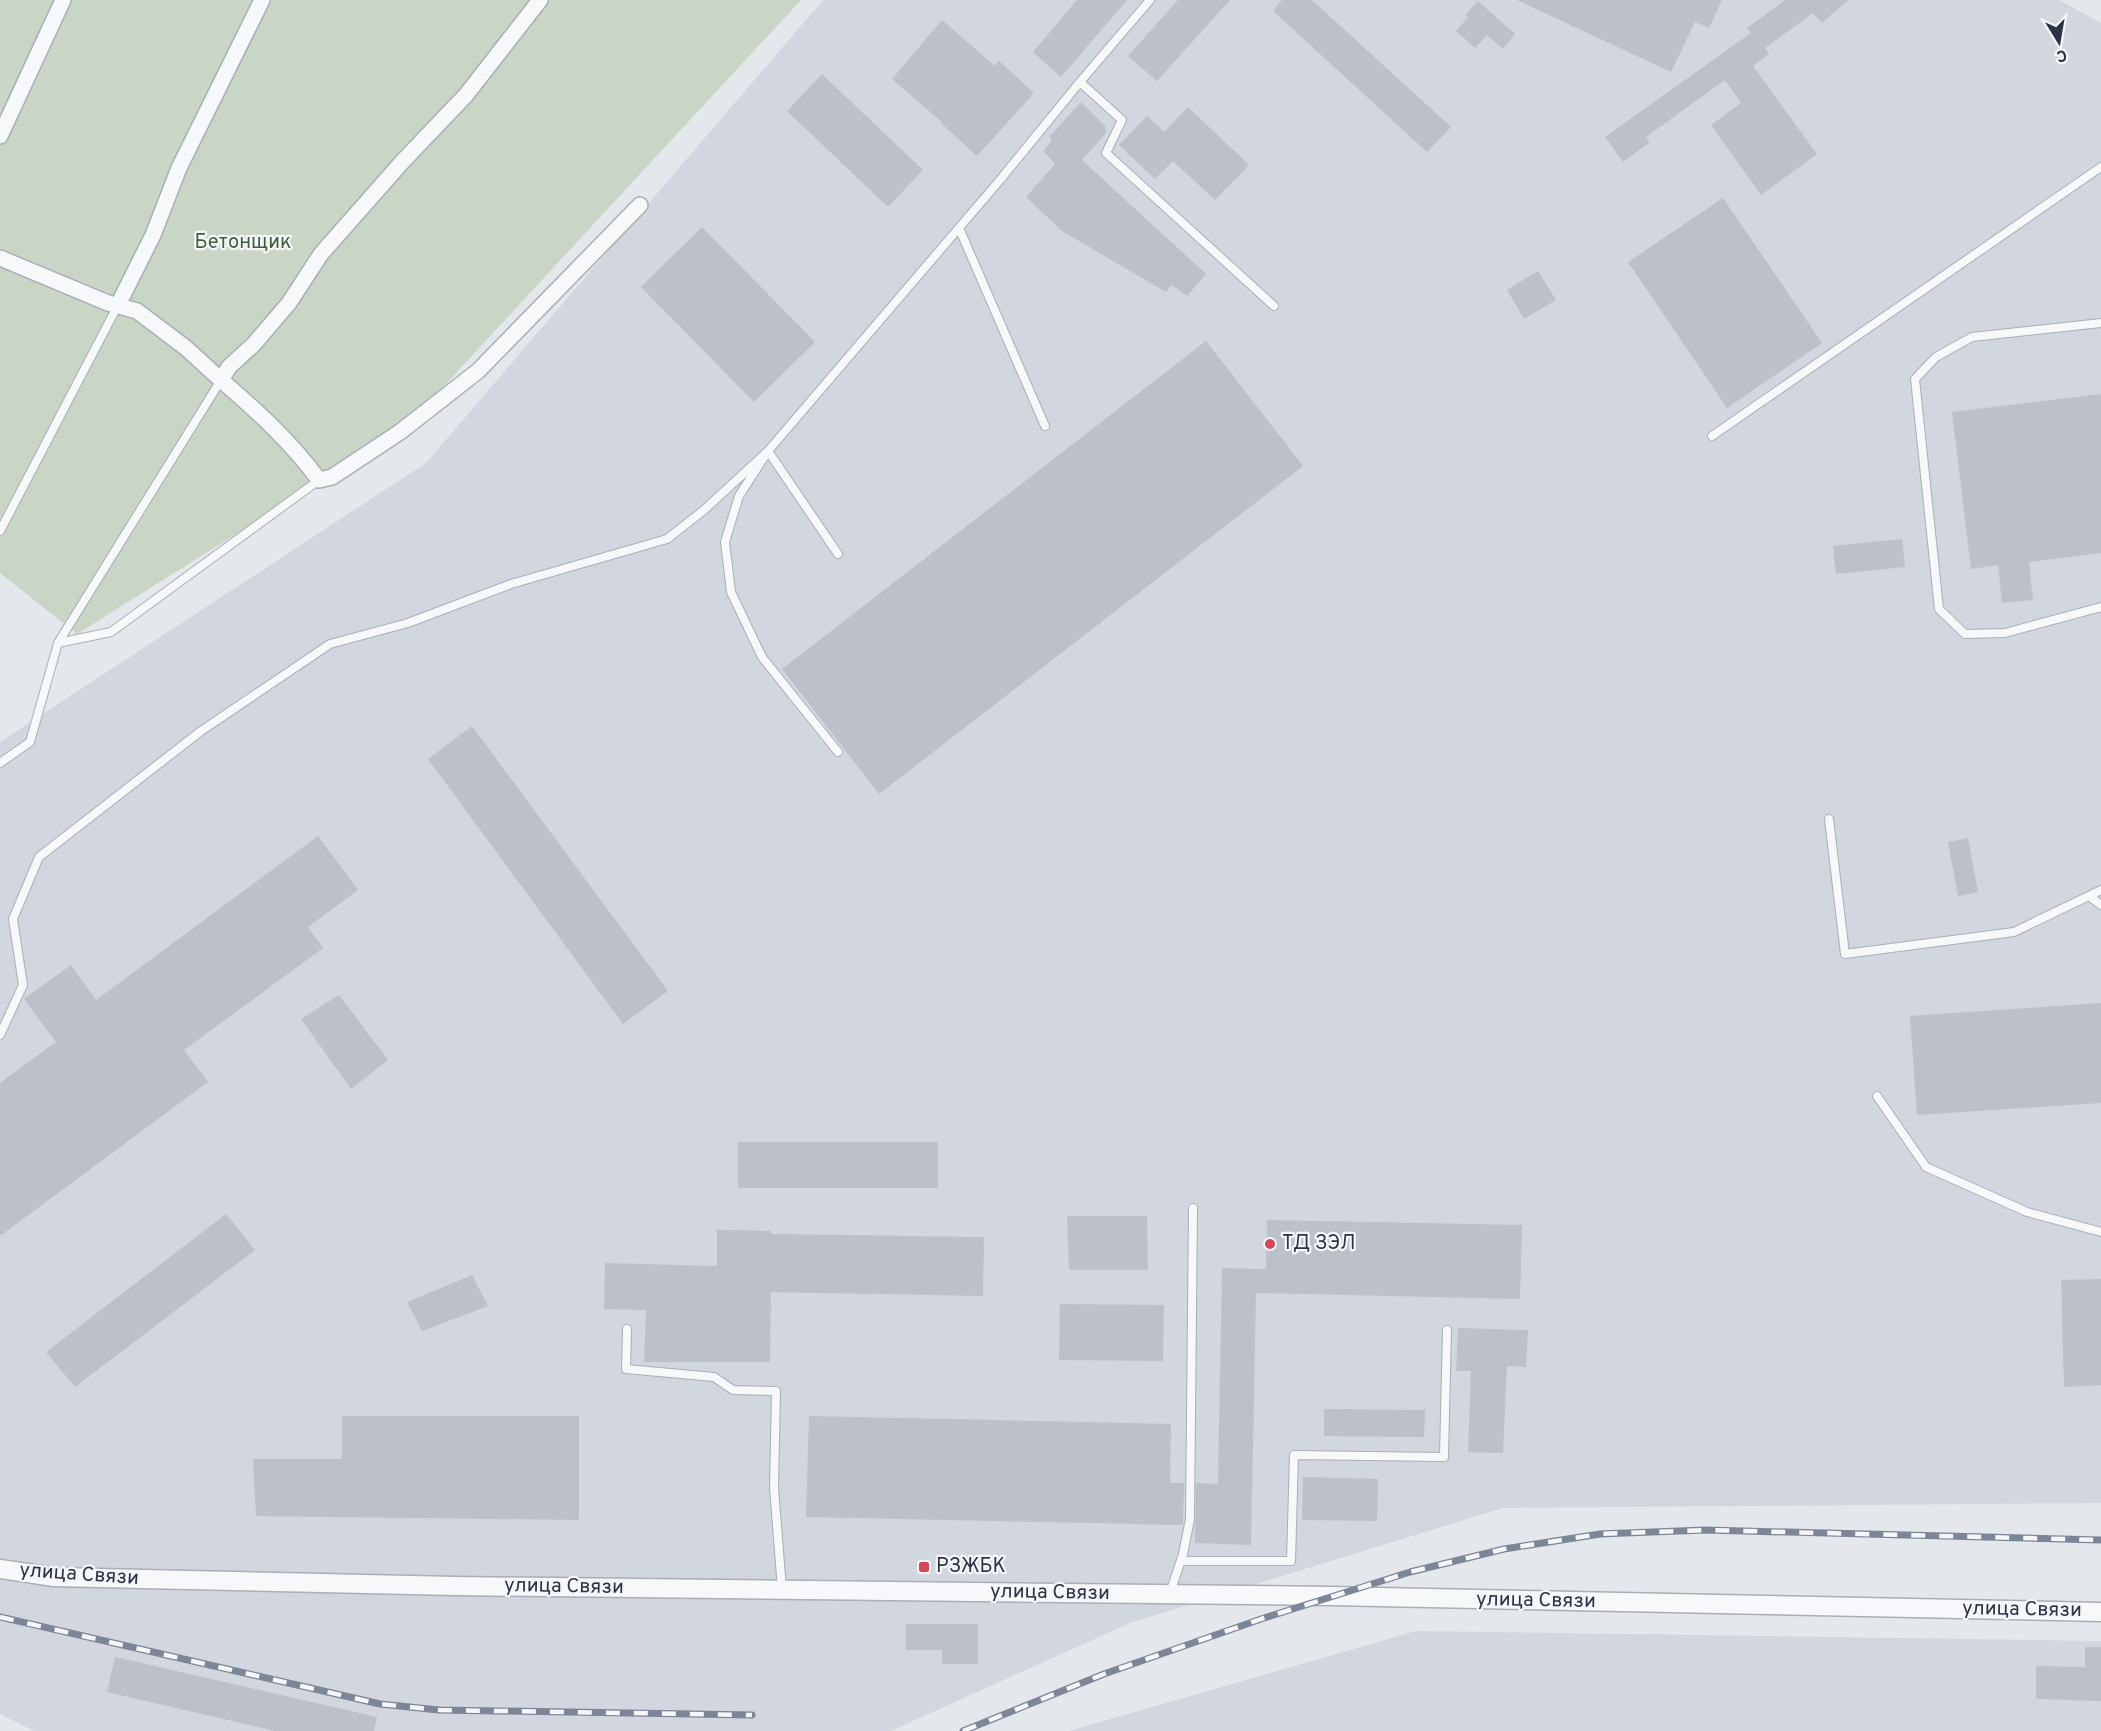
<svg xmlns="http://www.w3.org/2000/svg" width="2101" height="1731" viewBox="0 0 2101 1731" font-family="Overpass,sans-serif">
	<rect width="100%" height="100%" fill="#e4e7ec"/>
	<path fill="#d2d6de" d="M 823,0 L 2059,0 L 2101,23 L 2101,1503 L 1503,1508 L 1130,1623 L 891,1731 L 34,1731 L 0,1714 L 0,742 L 426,463 Z
		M 1416,1631 L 2101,1641 L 2101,1731 L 1069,1731 Z"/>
	<path fill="#c9d6c5" d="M 0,0 L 801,0 L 405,428 L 77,634 L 0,573 Z"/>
	<path fill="#bbc0ca" d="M 1077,0 L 1127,0 L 1061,77 L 1033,52 Z
		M 1178,0 L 1230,0 L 1157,81 L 1128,56 Z
		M 1282,0 L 1312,0 L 1451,127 L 1427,152 L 1273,11 Z
		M 1517,0 L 1722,0 L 1709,28 L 1695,22 L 1671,72 Z
		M 1785,0 L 1848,0 L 1822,23 L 1813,13 L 1765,48 L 1769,54 L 1753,66 L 1817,154 L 1761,195 L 1711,125 L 1741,103 L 1725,80 L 1646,137 L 1650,142 L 1623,162 L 1605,137 L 1751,33 L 1747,28 Z
		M 1478,1 L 1515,34 L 1503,49 L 1487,35 L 1475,48 L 1456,31 L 1468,17 L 1465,15 Z
		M 942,20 L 995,66 L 999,61 L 1034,93 L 977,156 L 942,124 L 943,123 L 892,79 Z
		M 822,74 L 923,170 L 888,207 L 787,111 Z
		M 1081,102 L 1105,126 L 1106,133 L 1082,160 L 1206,274 L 1187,296 L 1172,285 L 1166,292 L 1062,231 L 1026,197 L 1055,164 L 1043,151 L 1052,141 L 1049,137 Z
		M 1188,107 L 1249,165 L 1215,200 L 1173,161 L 1155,179 L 1119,145 L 1147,116 L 1164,132 Z
		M 1723,198 L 1822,343 L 1727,408 L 1628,262 Z
		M 702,227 L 815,342 L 754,402 L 641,287 Z
		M 1538,271 L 1556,300 L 1524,319 L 1507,290 Z
		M 1206,341 L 1303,466 L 879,794 L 782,669 Z
		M 2101,394 L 2101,553 L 2029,562 L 2033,600 L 2002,603 L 1998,565 L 1971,569 L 1952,412 Z
		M 1902,539 L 1905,567 L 1836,574 L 1833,546 Z
		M 472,726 L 668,991 L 623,1024 L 428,759 Z
		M 318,836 L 358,890 L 308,927 L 323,948 L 184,1050 L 208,1082 L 0,1236 L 0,1083 L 56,1042 L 24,999 L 71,965 L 96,1000 Z
		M 1968,838 L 1978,892 L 1958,896 L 1948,842 Z
		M 339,995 L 388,1060 L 351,1089 L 301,1019 Z
		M 2101,1003 L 2101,1103 L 1917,1115 L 1910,1016 Z
		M 738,1142 L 938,1142 L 938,1188 L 738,1188 Z
		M 226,1214 L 255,1250 L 75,1387 L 46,1352 Z
		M 1067,1216 L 1147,1216 L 1148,1270 L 1069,1270 Z
		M 1267,1220 L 1522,1225 L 1520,1299 L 1256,1293 L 1251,1545 L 1195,1543 L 1196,1483 L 1218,1484 L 1222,1268 L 1266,1269 Z
		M 717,1230 L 771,1231 L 771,1234 L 984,1237 L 983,1296 L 771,1292 L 770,1362 L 644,1362 L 646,1310 L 604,1309 L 605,1263 L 717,1266 Z
		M 472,1275 L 488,1306 L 422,1331 L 407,1302 Z
		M 2101,1279 L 2101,1385 L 2064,1387 L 2061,1280 Z
		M 1060,1304 L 1164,1305 L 1163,1361 L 1059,1360 Z
		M 1458,1328 L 1528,1330 L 1526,1367 L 1507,1366 L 1503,1453 L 1468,1452 L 1471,1371 L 1456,1371 Z
		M 1324,1409 L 1425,1410 L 1424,1437 L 1324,1436 Z
		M 342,1416 L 579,1416 L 579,1520 L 256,1516 L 253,1459 L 342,1459 Z
		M 809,1416 L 1171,1424 L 1170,1483 L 1184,1483 L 1183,1525 L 806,1517 Z
		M 1303,1477 L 1378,1479 L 1377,1521 L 1302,1520 Z
		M 906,1624 L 978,1624 L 978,1664 L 942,1664 L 942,1650 L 906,1650 Z
		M 2085,1647 L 2101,1647 L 2101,1701 L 2036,1699 L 2036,1666 L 2085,1667 Z
		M 115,1657 L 377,1717 L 374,1731 L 275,1731 L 107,1692 Z"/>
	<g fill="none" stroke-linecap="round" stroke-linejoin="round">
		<g stroke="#a9aeb7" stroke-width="10">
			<path id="service" d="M 1150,0 L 1080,82 L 1122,120 L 1106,153 L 1274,306
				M 959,228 L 1045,426
				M 2101,323 L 1972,337 L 1936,357 L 1915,379 L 1939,609 L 1965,634 L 2005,633 L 2101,607
				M 1712,436 L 2101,167
				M 0,531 L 118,305
				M 838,554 L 768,451 L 739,496 L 725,542 L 731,592 L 762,657 L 838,752
				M 58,643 L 221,380
				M 0,763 L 30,742 L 58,643 L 111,632 L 319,480
				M 1829,819 L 1845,954 L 2014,932 L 2101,890
				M 2089,896 L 2101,905
				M 0,1035 L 23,985 L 13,919 L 39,857 L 201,731 L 330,644 L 408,623 L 511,584 L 667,539 L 704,510 L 768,451 L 1000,180 L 1080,82
				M 1877,1096 L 1926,1167 L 2027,1212 L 2101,1232
				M 627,1329 L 626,1369 L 714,1377 L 733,1390 L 776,1391 L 774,1488 L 782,1589
				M 1181,1561 L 1291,1561 L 1294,1455 L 1444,1457 L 1447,1330
				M 1170,1593 L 1183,1554 L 1190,1519 L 1193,1208"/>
		</g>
		<g stroke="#a9aeb7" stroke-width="18">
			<path id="minor" d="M 0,136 L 63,0
				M 0,258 L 108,303 L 137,311 L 186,348 L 221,380 L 229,367 L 254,344 L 289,303 L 321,254 L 403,161 L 466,95 L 540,0
				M 118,305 L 153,235 L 179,168 L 262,0
				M 221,380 C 257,411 291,442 319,480 L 332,477 L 400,432 L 478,371 L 640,205"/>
		</g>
		<g stroke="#a9aeb7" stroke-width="21">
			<path id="tertiary" d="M 0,1569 L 54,1577 L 455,1586 L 1331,1596 L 2101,1612"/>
		</g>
		<use href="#service" stroke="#f7f8fa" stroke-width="8"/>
		<use href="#minor" stroke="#f7f8fa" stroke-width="15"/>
		<use href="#tertiary" stroke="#f7f8fa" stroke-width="18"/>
		<g stroke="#7d8696" stroke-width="7">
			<path id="rail" d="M 0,1617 L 380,1704 L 439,1710 L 752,1715
				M 963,1731 L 1104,1674 L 1261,1619 L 1410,1572 L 1504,1549 L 1600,1534 L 1705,1530 L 2101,1540"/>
		</g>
		<use href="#rail" stroke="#f4f6f9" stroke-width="4.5" stroke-dasharray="14" stroke-linecap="butt"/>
	</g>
	<g fill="#d1495b" stroke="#f4f6f9" stroke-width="2">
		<circle cx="1270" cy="1244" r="6"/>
		<rect x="918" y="1561" width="12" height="12" rx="3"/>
	</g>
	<g text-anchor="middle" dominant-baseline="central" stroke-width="4.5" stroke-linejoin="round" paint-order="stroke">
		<g font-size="20" fill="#3f6138" stroke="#f4f6f9">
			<text x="243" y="243">Бетонщик</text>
		</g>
		<g font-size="20" fill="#2b3445" stroke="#f4f6f9" text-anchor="start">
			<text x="1282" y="1244">ТД ЗЭЛ</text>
			<text x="936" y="1567">РЗЖБК</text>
		</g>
		<g font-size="20" fill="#2b3445" stroke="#f4f6f9">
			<text transform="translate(79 1575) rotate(4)">улица Связи</text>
			<text transform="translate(564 1587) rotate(1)">улица Связи</text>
			<text transform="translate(1050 1593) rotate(1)">улица Связи</text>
			<text transform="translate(1536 1601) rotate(1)">улица Связи</text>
			<text transform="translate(2022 1610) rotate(1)">улица Связи</text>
		</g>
	</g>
	<g transform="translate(2059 42) rotate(169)" stroke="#f4f6f9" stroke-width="4.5" paint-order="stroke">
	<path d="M0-4.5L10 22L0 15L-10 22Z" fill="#2b3445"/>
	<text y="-9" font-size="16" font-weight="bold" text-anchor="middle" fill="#2b3445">С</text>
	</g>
</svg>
